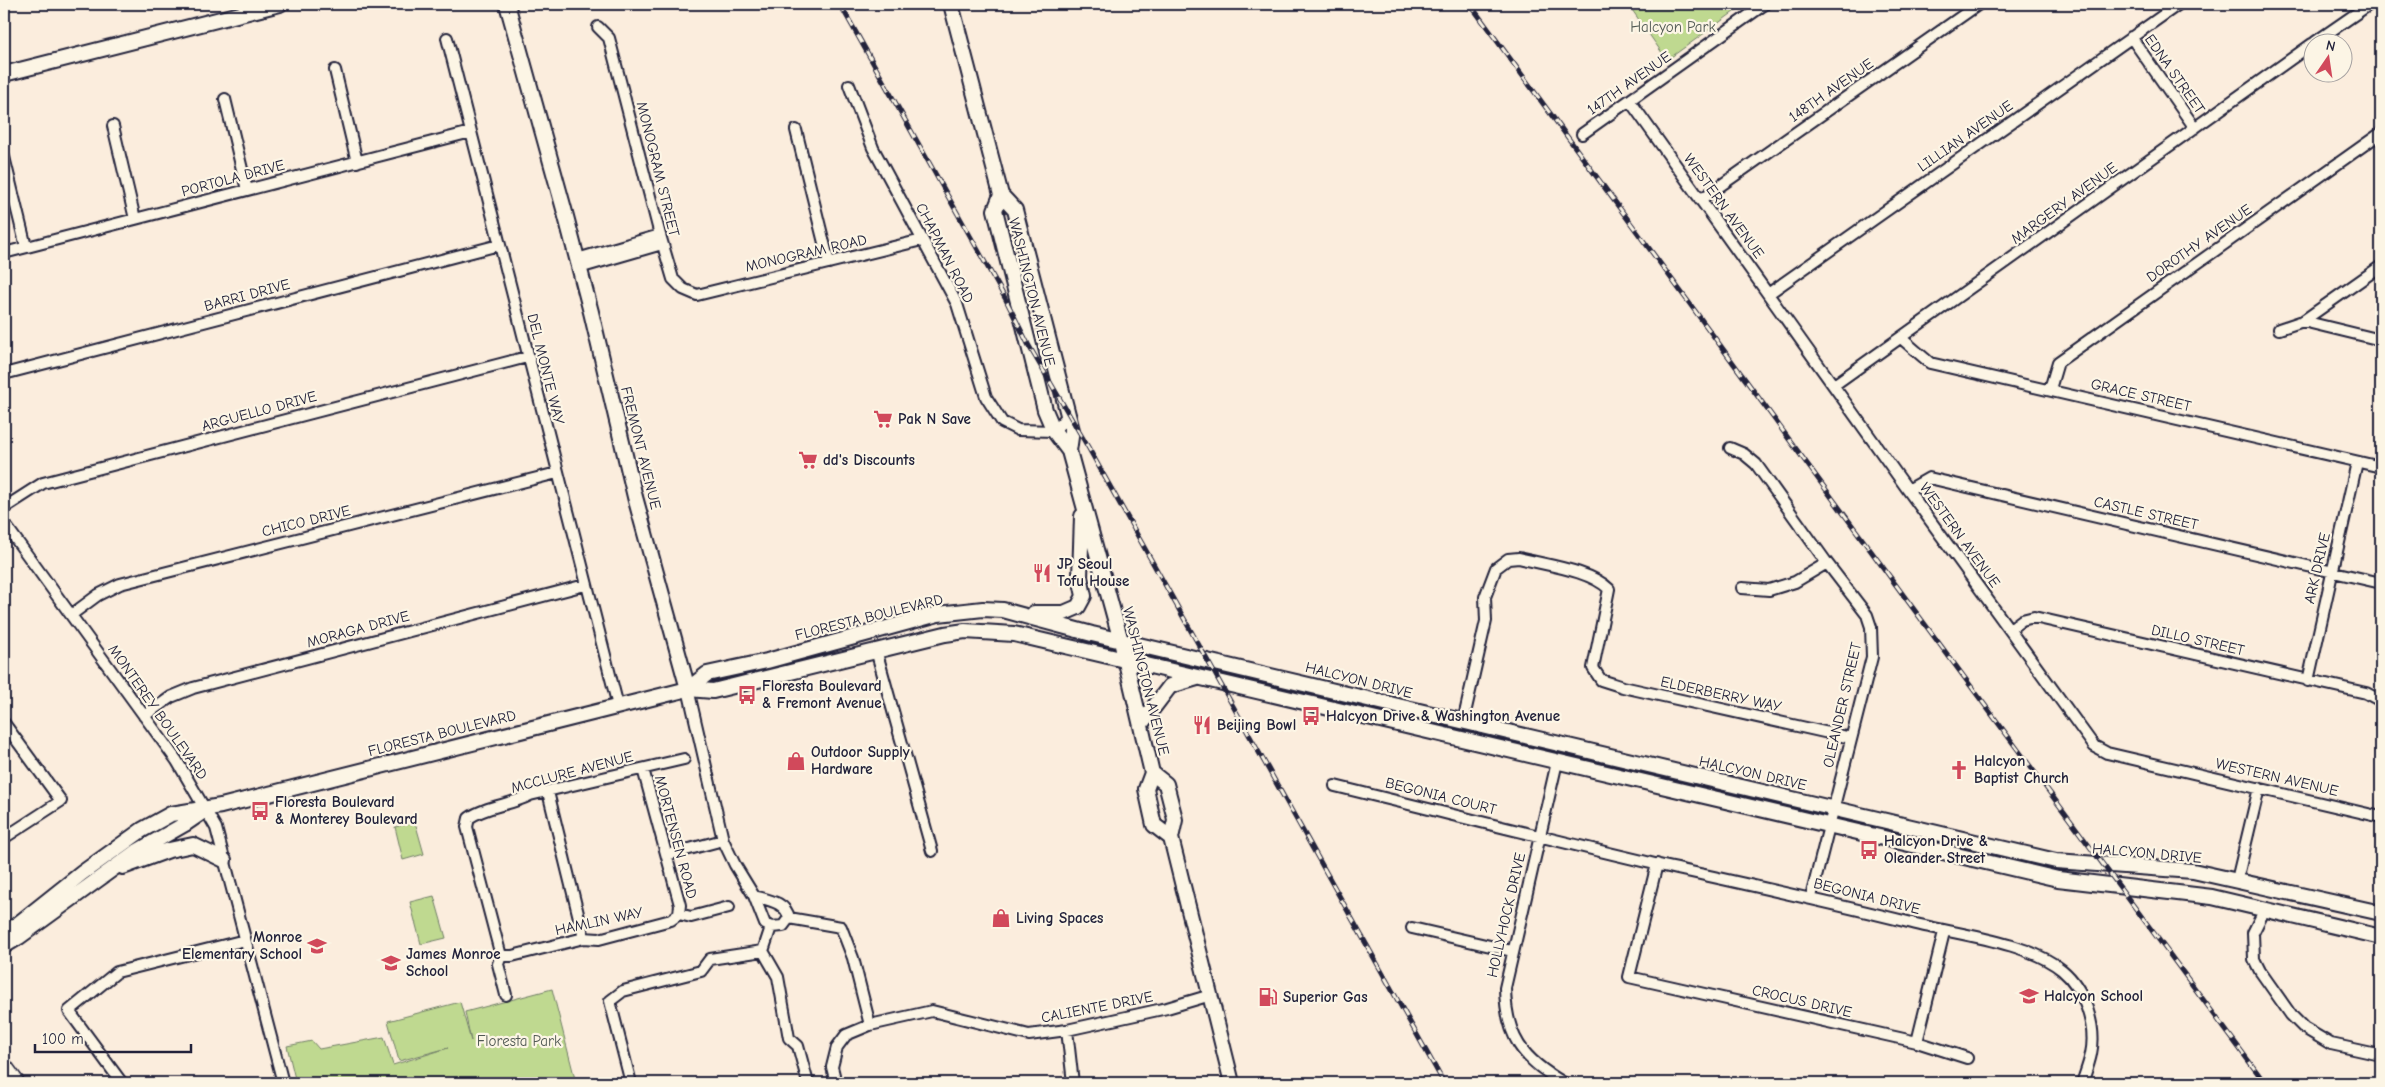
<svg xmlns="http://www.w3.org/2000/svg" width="2385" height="1087" viewBox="0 0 2385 1087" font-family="'Comic Neue',sans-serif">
	<rect width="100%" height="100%" fill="#fbeddd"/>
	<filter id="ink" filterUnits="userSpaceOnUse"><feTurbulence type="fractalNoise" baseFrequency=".02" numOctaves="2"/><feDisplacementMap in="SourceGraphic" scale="10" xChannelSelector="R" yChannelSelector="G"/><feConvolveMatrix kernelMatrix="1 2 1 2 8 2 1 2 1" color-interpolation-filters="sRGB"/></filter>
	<g filter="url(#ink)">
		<path fill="#bfd990" stroke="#707e66" d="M 1628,4 L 1745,4 L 1667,60 Z
			M 415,822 L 424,854 L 403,860 L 395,827 Z
			M 434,896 L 446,938 L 421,944 L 410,902 Z
			M 552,989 L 576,1083 L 296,1083 L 287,1046 L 312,1041 L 319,1049 L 384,1037 L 393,1065 L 448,1048 L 399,1061 L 388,1021 L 460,1002 L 471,1041 L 465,1012 Z"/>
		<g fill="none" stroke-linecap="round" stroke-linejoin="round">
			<g stroke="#22223b" stroke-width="14">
				<path id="street" d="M 598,27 L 609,38 L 660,235 L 673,279 L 683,289 L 697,295 L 922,240
					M 2131,37 L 2195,128
					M 447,38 L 618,706
					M 2315,42 L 2370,4
					M 335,70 L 357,162
					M 849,85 L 873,148 L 957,304 L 986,397 L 1002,422 L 1018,430 L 1054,431 L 1068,415
					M 225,99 L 247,190
					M 1630,101 L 1908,490 L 2094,746 L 2107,753 L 2381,817
					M 113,126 L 135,219
					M 796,130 L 829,263
					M 1582,134 L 1765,4
					M 4,157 L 26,247
					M 1700,200 L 1979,4
					M 4,253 L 471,132
					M 577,259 L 660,235
					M 579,268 L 662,244
					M 1768,294 L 2179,4
					M 2303,321 L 2381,340
					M 2279,329 L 2303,321 L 2381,266
					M 1901,338 L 1930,363 L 2381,467
					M 4,374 L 499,245
					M 1834,385 L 2312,44
					M 2050,389 L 2058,362 L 2381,133
					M 1730,448 L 1744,454 L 1756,464 L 1827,563 L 1867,615 L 1871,627 L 1872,657 L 1811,897
					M 1908,490 L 1929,478 L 2381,583
					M 4,508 L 43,483 L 527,357
					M 4,523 L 177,761 L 216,828 L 283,1083
					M 1742,588 L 1769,590 L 1795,582 L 1827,563
					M 71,615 L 98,595 L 120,584 L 557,473
					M 2010,629 L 2022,620 L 2034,617 L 2366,693 L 2381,701
					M 876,650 L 932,851
					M 2308,681 L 2357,462
					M 688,689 L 723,840 L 735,865 L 754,896
					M 144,716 L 171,697 L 193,688 L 585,585
					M 1463,722 L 1486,621 L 1485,597 L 1496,568 L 1508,559 L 1519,558 C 1545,565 1590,570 1609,589 L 1593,668 L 1601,680 L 1623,687 L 1851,738
					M 4,723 L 61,801 L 4,838
					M 1557,762 L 1505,988 C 1506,1037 1522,1059 1564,1083
					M 643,769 L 680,905 L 679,914
					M 1335,786 C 1442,812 1548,839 1655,864 C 1740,883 1824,901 1908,922 C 1953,934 2027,941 2062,970 C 2084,988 2097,1026 2091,1054 C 2089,1064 2085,1074 2082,1083
					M 548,792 L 584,938
					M 667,855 L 723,840
					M 1657,864 L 1629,977 L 1917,1042 L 1967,1058
					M 2237,880 L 2259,788
					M 754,896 C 768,900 786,902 789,918 L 783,926 L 771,927 L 765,924 Z
					M 2265,909 L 2253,933 L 2254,959 L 2260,971 L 2291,1015 L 2304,1028 L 2331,1044 L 2381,1055
					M 789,918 L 841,927 L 853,958 L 870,1025
					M 771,927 L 763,951 L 778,977 L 789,1038 L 798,1046 L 808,1083
					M 1412,928 L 1512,951
					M 501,956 L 512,956 L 584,938 L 599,939 L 671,920 L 679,914 L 691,917 L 729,907
					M 506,995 L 498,964 L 501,956 L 467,827 L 469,818 C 486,806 511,805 530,795 L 684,759
					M 1067,1030 L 1073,1083
					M 1917,1042 L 1944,932
					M 122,1083 L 69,1011 L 117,972 L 245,940
					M 631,1083 L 610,1001 L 623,991 L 701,971 L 710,959 L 763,951
					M 836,1083 L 832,1067 L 837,1047 L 846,1035 L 870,1025 L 932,1011 L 1029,1035 L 1067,1030 L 1167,1008 L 1211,995"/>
			</g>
			<g stroke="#22223b" stroke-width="18">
				<path id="secondary" d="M 507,4 L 564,209 L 591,312 L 635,497 L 688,689
					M 951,4 L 1001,195 L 1015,210 L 1072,430 L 1069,451
					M 4,74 L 280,4
					M 1001,195 L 995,210 L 1045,410 L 1054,431 L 1069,451 L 1121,641 L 1152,773 L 1146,789 L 1154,825 L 1171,838
					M 1034,613 L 1064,613 L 1078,607 L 1084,596 L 1080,577 L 1082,516
					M 688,689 L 707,674 L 767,661 L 938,614 L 983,609 L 1003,610 L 1092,634 L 2056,861 L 2193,871 L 2381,913
					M 1141,724 L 1170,686 L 1197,678
					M 1152,773 L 1166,784 L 1174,815 L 1175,820 L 1171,838 L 1232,1083
					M 123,867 L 169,850 L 193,845 L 224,860
					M 4,935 L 82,873 L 142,830 L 171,814 L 221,806 L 688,689 L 713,691 L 945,634 L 965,631 L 1014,634 L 2058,879 L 2212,897 L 2381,937
					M 4,946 L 19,937 L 136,852 L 185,824 L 204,811"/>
			</g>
			<g stroke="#22223b" stroke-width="21">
				<path id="highway" d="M 4,1068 L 15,1083"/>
			</g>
			<use href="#street" stroke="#fcf5e5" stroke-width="10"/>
			<use href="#secondary" stroke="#fcf5e5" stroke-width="14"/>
			<use href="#highway" stroke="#fcf5e5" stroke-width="18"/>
			<g stroke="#22223b" stroke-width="5">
				<path id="rail" d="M 840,4 L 1005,298 L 1029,346 L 1088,447 L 1444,1083
					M 1470,4 L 1904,596 L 2265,1083"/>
			</g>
			<use href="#rail" stroke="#fcf5e5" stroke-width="3" stroke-dasharray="9" stroke-linecap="butt"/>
		</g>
	</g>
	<defs>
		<g id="supermarket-bare" transform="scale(1.5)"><path d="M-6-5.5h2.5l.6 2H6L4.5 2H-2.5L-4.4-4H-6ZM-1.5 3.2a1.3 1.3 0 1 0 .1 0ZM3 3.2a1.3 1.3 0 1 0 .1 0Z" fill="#d1495b" stroke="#fcf5e5" stroke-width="2.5" paint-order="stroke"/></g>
		<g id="restaurant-bare" transform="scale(1.5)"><path d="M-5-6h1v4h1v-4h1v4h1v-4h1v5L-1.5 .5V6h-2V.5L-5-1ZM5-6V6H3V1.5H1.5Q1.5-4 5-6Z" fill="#d1495b" stroke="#fcf5e5" stroke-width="2.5" paint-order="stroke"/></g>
		<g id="bus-bare" transform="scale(1.5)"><path d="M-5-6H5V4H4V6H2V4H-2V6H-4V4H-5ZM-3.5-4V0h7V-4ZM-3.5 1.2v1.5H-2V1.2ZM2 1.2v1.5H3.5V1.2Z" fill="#d1495b" stroke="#fcf5e5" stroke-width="2.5" paint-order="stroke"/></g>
		<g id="shop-bare" transform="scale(1.5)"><path d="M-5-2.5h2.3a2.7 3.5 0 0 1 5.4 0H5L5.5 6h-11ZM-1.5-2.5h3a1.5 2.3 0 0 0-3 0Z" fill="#d1495b" stroke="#fcf5e5" stroke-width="2.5" paint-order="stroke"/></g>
		<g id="church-bare" transform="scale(1.5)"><path d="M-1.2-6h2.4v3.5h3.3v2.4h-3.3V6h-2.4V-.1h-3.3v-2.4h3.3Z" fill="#d1495b" stroke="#fcf5e5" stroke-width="2.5" paint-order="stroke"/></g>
		<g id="school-bare" transform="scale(1.5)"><path d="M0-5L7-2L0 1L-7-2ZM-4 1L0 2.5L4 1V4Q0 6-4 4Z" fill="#d1495b" stroke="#fcf5e5" stroke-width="2.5" paint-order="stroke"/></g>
		<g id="fuel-bare" transform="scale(1.5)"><path d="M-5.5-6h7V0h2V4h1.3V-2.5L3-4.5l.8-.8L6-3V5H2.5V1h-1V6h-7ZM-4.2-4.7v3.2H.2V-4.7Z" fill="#d1495b" stroke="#fcf5e5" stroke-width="2.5" paint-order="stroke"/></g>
	</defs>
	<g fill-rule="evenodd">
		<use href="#supermarket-bare" x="883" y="419"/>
		<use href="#supermarket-bare" x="808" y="460"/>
		<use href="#restaurant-bare" x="1042" y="573"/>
		<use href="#bus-bare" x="747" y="695"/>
		<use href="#bus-bare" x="1311" y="716"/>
		<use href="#restaurant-bare" x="1202" y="725"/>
		<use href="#shop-bare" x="796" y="761"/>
		<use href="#church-bare" x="1959" y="770"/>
		<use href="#bus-bare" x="260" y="811"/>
		<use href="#bus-bare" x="1869" y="850"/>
		<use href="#shop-bare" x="1001" y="918"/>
		<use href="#school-bare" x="317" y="946"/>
		<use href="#school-bare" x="391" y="963"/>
		<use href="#school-bare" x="2029" y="996"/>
		<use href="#fuel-bare" x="1268" y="997"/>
	</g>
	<g text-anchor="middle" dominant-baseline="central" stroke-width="4.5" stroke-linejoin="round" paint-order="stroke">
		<g font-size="15" fill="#515954" stroke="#fcf5e5">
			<text x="1673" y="27">Halcyon Park</text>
			<text x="519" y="1041">Floresta Park</text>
		</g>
		<g font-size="15" fill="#22223b" stroke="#fcf5e5">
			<text transform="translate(2175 74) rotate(55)">EDNA STREET</text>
			<text transform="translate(1629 83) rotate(-35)">147TH AVENUE</text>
			<text transform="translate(1831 90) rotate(-35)">148TH AVENUE</text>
			<text transform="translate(1965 136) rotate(-35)">LILLIAN AVENUE</text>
			<text transform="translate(658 169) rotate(76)">MONOGRAM STREET</text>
			<text transform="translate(233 178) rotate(-15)">PORTOLA DRIVE</text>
			<text transform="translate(2064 203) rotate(-36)">MARGERY AVENUE</text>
			<text transform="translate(1724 206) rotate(54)">WESTERN AVENUE</text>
			<text transform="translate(2199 243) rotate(-35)">DOROTHY AVENUE</text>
			<text transform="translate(806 253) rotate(-13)">MONOGRAM ROAD</text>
			<text transform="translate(945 253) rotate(63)">CHAPMAN ROAD</text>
			<text transform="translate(1032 292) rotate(76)">WASHINGTON AVENUE</text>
			<text transform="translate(247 295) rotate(-15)">BARRI DRIVE</text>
			<text transform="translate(546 369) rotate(76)">DEL MONTE WAY</text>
			<text transform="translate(2141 395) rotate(13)">GRACE STREET</text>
			<text transform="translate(259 411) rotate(-15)">ARGUELLO DRIVE</text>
			<text transform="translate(641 448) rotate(76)">FREMONT AVENUE</text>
			<text transform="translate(2146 513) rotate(13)">CASTLE STREET</text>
			<text transform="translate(306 521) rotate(-14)">CHICO DRIVE</text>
			<text transform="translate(1960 535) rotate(54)">WESTERN AVENUE</text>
			<text transform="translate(2317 568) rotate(-77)">ARK DRIVE</text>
			<text transform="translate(869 617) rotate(-14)">FLORESTA BOULEVARD</text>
			<text transform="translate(358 629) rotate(-15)">MORAGA DRIVE</text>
			<text transform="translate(2198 640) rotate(13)">DILLO STREET</text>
			<text transform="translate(1359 680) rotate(14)">HALCYON DRIVE</text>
			<text transform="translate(1146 681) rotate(76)">WASHINGTON AVENUE</text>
			<text transform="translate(1721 694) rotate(12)">ELDERBERRY WAY</text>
			<text transform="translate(1842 705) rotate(-77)">OLEANDER STREET</text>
			<text transform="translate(158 712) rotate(55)">MONTEREY BOULEVARD</text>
			<text transform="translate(442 733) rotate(-14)">FLORESTA BOULEVARD</text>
			<text transform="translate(572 772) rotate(-15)">MCCLURE AVENUE</text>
			<text transform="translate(1753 773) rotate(13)">HALCYON DRIVE</text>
			<text transform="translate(2277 777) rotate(13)">WESTERN AVENUE</text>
			<text transform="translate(1441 796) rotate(14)">BEGONIA COURT</text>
			<text transform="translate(676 837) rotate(75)">MORTENSEN ROAD</text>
			<text transform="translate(2147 853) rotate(5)">HALCYON DRIVE</text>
			<text transform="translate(1867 896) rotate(14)">BEGONIA DRIVE</text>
			<text transform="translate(1506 915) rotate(-77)">HOLLYHOCK DRIVE</text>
			<text transform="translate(599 921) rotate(-12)">HAMLIN WAY</text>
			<text transform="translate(1802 1001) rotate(13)">CROCUS DRIVE</text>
			<text transform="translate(1097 1007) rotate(-11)">CALIENTE DRIVE</text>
		</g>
		<g font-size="15" font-weight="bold" fill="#22223b" stroke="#fcf5e5" text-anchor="start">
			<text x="898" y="419">Pak N Save</text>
			<text x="823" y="460">dd's Discounts</text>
			<text x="1057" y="564">JP Seoul<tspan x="1057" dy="17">Tofu House</tspan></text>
			<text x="762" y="686">Floresta Boulevard<tspan x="762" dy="17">&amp; Fremont Avenue</tspan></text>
			<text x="1326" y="716">Halcyon Drive &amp; Washington Avenue</text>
			<text x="1217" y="725">Beijing Bowl</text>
			<text x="811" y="752">Outdoor Supply<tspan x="811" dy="17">Hardware</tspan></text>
			<text x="1974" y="761">Halcyon<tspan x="1974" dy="17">Baptist Church</tspan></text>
			<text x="275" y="802">Floresta Boulevard<tspan x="275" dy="17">&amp; Monterey Boulevard</tspan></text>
			<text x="1884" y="841">Halcyon Drive &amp;<tspan x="1884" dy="17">Oleander Street</tspan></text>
			<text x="1016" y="918">Living Spaces</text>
			<text x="302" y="937" text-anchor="end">Monroe<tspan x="302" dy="17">Elementary School</tspan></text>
			<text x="406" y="954">James Monroe<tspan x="406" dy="17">School</tspan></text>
			<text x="2044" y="996">Halcyon School</text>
			<text x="1283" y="997">Superior Gas</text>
		</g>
	</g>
	<rect width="2385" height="1087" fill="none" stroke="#fcf5e5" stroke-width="20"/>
	<rect x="10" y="10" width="2365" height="1067" fill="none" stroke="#22223b" stroke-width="2" filter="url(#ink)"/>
	<g transform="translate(2328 58) rotate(13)"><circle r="24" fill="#fcf5e5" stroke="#a5a1a1"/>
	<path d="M0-4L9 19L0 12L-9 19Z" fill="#d1495b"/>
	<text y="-8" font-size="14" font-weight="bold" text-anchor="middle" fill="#22223b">N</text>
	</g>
	<path d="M35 1044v8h156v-8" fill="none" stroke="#22223b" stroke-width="2.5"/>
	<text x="42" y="1044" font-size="15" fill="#22223b" stroke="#fcf5e5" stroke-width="4" paint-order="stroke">100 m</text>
</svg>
